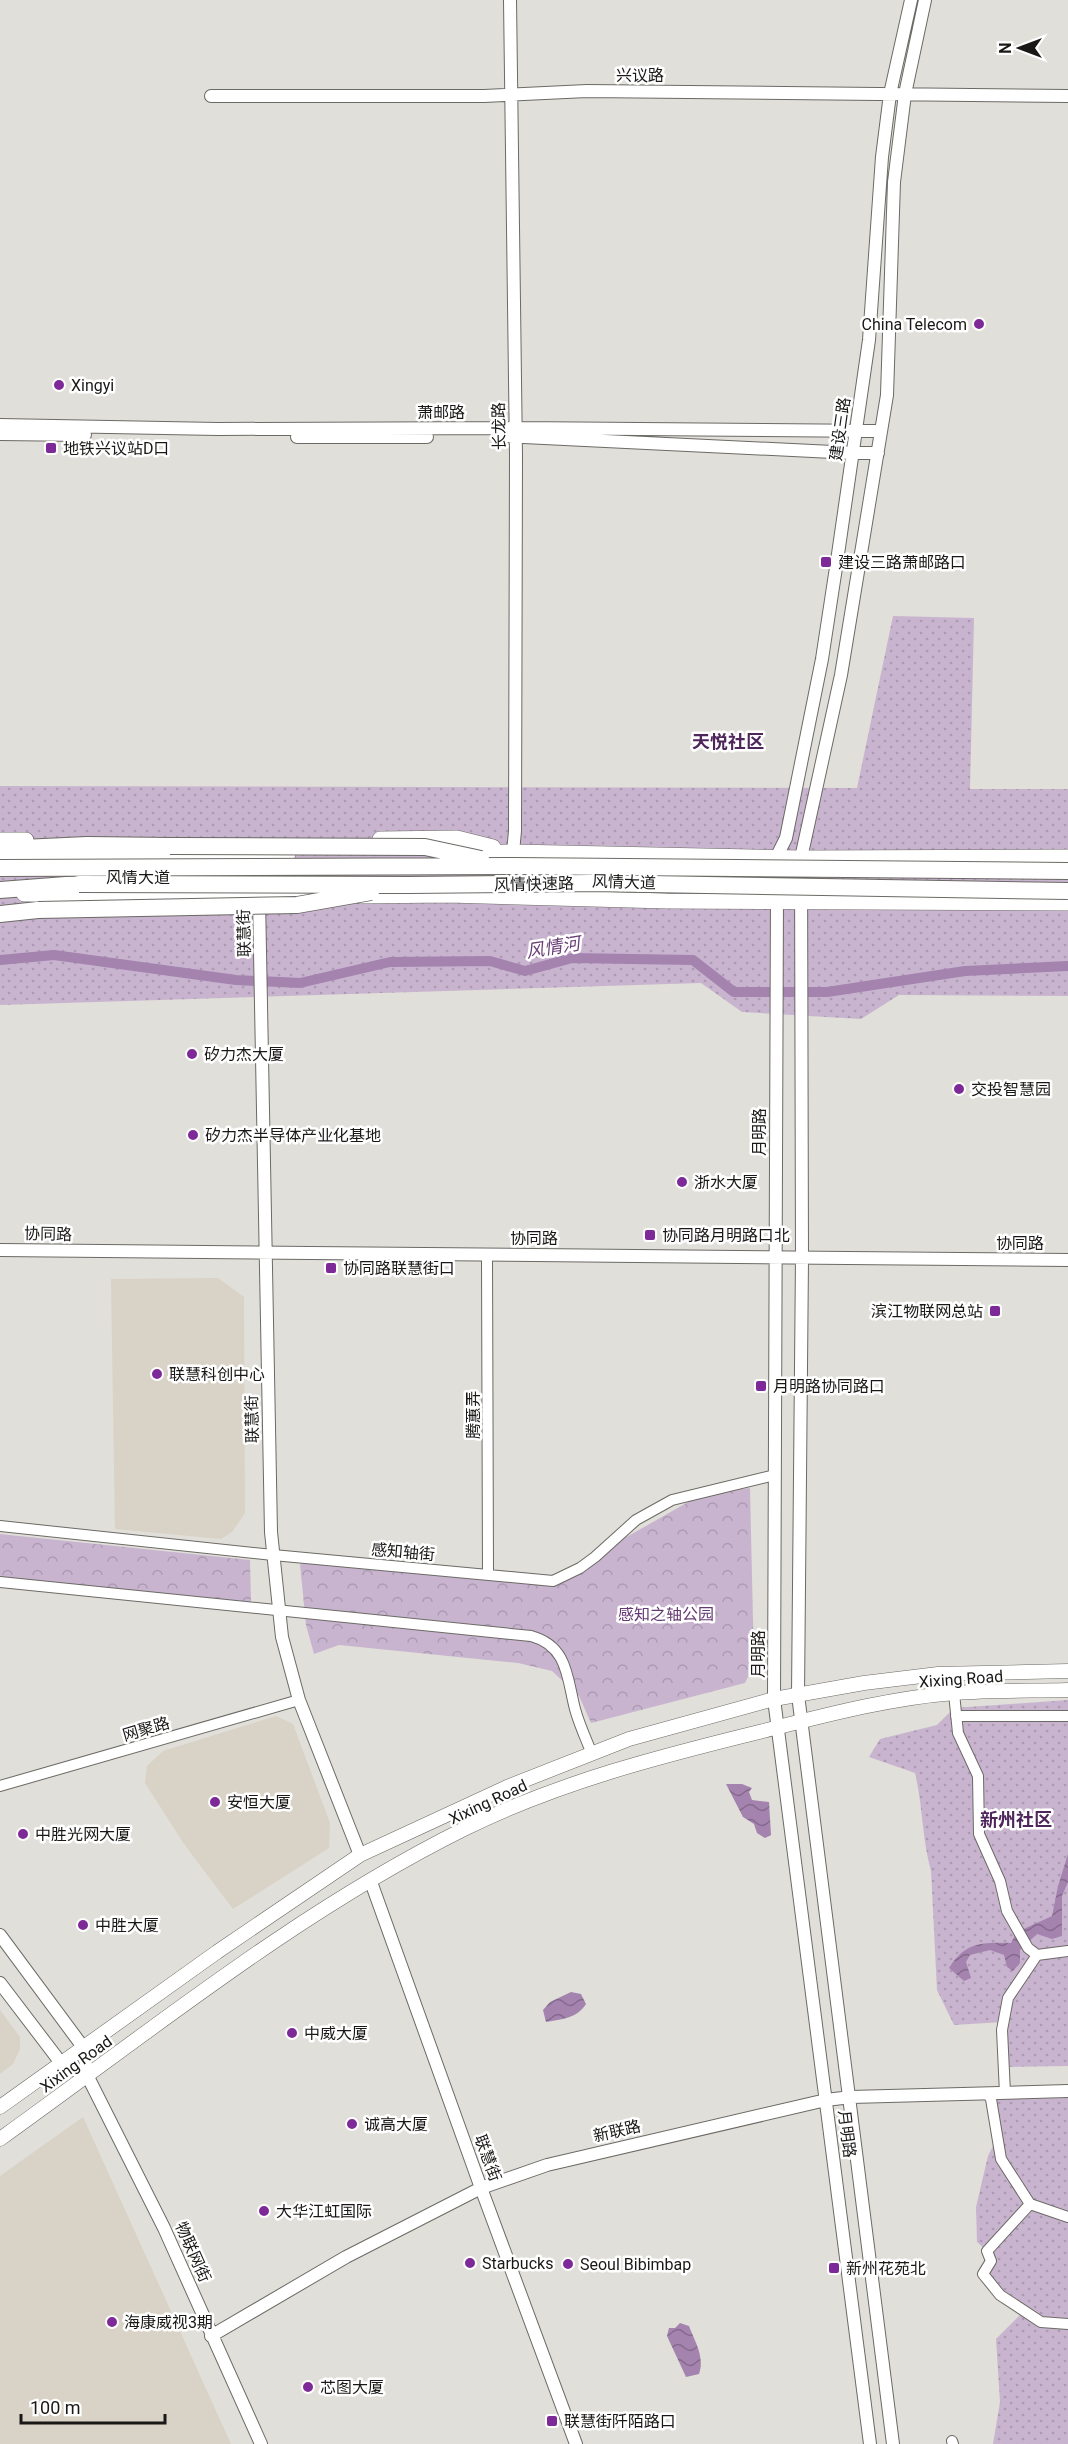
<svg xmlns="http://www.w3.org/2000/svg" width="1068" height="2444" viewBox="0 0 1068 2444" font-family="Roboto,'Noto Sans SC',sans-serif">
	<defs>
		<pattern id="grass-dots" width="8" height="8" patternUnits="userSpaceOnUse" patternTransform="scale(1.5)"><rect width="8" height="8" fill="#c9b4d0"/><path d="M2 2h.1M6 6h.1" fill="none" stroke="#ac9ab2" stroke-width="1.8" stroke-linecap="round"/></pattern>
		<pattern id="park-crowns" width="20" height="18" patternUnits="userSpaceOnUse" patternTransform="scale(1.5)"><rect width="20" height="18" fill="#c9b4d0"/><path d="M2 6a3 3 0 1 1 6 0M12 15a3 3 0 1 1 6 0" fill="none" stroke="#ac9ab2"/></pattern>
		<pattern id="water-waves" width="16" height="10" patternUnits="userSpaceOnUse" patternTransform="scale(1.5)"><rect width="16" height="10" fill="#a483af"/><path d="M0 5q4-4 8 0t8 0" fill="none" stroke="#856a8d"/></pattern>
	</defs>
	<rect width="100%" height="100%" fill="#e1dfd9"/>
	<path fill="#d9d2c6" d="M 218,1278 L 244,1297 L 245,1513 L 232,1532 L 221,1539 L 115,1529 L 111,1279 Z
		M 276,1716 L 293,1724 L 330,1823 L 329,1848 L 233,1909 L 184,1844 L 145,1783 L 147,1766 L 163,1751 Z
		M 0,2010 L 20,2037 L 20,2049 L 13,2064 L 0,2074 Z
		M 83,2117 L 231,2444 L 0,2444 L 0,2176 Z"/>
	<path fill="url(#grass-dots)" d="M 893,616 L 974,618 L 970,789 L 1068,789 L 1068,996 L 899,995 L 861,1019 L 742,1012 L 701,983 L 0,1005 L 0,786 L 857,788 Z
		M 1068,1700 L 1068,2066 L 1004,2067 L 1003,2022 L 954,2025 L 937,1990 L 931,1871 C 922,1839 923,1806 915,1773 L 869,1757 L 880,1739 L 937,1725 L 954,1708 Z
		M 1068,2098 L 1068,2444 L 993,2444 L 1000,2402 L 996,2339 L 1024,2311 L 983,2274 L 987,2251 L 977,2242 L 976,2207 L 988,2156 L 997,2138 L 991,2099 Z"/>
	<path fill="url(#park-crowns)" d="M 750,1488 L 754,1664 L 745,1683 L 591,1723 L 579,1696 L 552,1671 L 518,1663 L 339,1645 L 314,1654 L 306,1625 L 300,1564 L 313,1562 L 489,1569 L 558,1576 L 704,1493 Z
		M 0,1534 L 250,1560 L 251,1602 L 0,1577 Z"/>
	<path fill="url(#water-waves)" d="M 726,1784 L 742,1784 L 752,1788 L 749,1792 L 752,1800 L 769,1802 L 771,1835 L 765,1838 L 757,1833 L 754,1824 L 743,1817 Z
		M 1068,1854 L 1068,1882 L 1062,1896 L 1062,1936 L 1052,1939 L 1037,1934 L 1020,1950 L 1020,1963 L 1013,1971 L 1007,1967 L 1004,1955 L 990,1950 L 970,1955 L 966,1962 L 971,1978 L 964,1981 L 949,1968 C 965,1942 982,1942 1011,1943 L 1017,1932 L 1052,1916 L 1058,1886 Z
		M 571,1992 L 581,1994 L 586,2004 C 576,2019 562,2019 546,2022 L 543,2010 L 550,2002 Z
		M 680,2323 L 689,2326 C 695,2342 705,2357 699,2374 L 686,2377 L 667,2336 L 669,2328 L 675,2328 Z"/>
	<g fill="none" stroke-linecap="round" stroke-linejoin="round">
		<path stroke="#a483af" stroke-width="10" d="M 0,960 L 54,955 L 236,980 L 300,983 L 390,962 L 490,961 L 525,971 L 572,958 L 693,960 L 734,992 L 827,992 L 965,971 L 1068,966"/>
		<g stroke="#6c6a65" stroke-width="12">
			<path id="minor" d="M 487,1254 L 488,1575
				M 0,1526 L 273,1555 L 553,1581 L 580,1568 L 595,1557 L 636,1520 L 672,1500 L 775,1475
				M 0,1582 L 531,1636 C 568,1646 567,1678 575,1709 C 579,1724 586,1739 592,1754
				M 954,1693 L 958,1733 L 978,1776 L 979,1834 L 1000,1881 L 1007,1911 L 1028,1948 L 1037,1955
				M 956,1716 L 1068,1716
				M 0,1786 L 299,1700
				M 987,2093 L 991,2099 L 1001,2159 L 1030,2204 L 1068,2217
				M 1005,2093 L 1002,2030 L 1008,1998 L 1037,1955 L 1068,1951
				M 1030,2204 L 987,2251 L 991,2261 L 983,2274 L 1000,2295 L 1041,2322 L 1068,2324
				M 952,2441 L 953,2444"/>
		</g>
		<g stroke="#6c6a65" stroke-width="14">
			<path id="tertiary" d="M 510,0 L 516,455 L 515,831 L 513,852
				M 211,96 L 484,96 L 587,91 L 1068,96
				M 0,425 L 218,429 L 515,428 L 881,431
				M 0,434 L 85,435
				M 504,436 L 853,453 L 878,453
				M 297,437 L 427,437
				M 776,865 L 776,858 L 786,838 L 822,659 L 837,561 L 869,340 L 882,157 L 890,94 L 911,0
				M 777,895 L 774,1699 L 870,2444
				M 259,899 L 271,1532 L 282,1637 L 299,1700 L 360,1855
				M 0,1250 L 1068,1260
				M 371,1882 L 481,2188 L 576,2444
				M 0,1935 L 83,2047 L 88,2077 L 164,2228 L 261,2444
				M 0,1983 L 61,2063 L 88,2077
				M 211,2336 L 346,2257 L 481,2188 L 547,2165 L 826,2100 L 851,2097 L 1068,2091
				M 893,2444 L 798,1695 L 802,1258 L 801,858 L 841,675 L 887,395 L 894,182 L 905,94 L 925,0"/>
		</g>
		<g stroke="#6c6a65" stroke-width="15">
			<path id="secondary" d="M 0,2107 L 217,1952 L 360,1855 L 507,1787 L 629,1739 L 774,1699 L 864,1683 L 938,1674 L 1068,1671
				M 0,2139 C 151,2031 297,1912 464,1829 C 559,1782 661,1756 763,1731 C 826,1715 890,1698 955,1693 C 992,1690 1031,1691 1068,1690"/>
		</g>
		<g stroke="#6c6a65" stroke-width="16">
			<path id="primary" d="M 380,839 L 457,838 L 493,847
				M 0,840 L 26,840
				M 468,853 L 513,852 L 801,858 L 1068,857
				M 0,859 L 288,854
				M 24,894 L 321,896
				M 360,896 L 448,895 L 667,901 L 1068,903"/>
		</g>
		<g stroke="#6c6a65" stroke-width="18">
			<path id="trunk" d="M 0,849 L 87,845 L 170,846
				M 0,890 L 79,884
				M 0,914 L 38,910"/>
		</g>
		<use href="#minor" stroke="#fff" stroke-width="10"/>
		<use href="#tertiary" stroke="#fff" stroke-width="12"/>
		<use href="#secondary" stroke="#fff" stroke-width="14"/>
		<use href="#primary" stroke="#fff" stroke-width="15"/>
		<use href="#trunk" stroke="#fff" stroke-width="16"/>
		<g stroke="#6c6a65" stroke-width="18" stroke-linecap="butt">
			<path id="trunk-bridge" d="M 170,846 L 425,847 L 481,859
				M 0,868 L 514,866 L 1068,871
				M 79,884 L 409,885 L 590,883 L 1068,891
				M 38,910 L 297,905 L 371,892"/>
		</g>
		<use href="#trunk-bridge" stroke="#fff" stroke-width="16"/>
	</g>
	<g fill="#7e2998" stroke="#fff" stroke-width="2">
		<circle cx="979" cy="324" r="6"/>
		<circle cx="59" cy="385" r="6"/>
		<rect x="45" y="442" width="12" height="12" rx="3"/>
		<rect x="820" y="556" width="12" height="12" rx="3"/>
		<circle cx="192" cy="1054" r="6"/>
		<circle cx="959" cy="1089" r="6"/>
		<circle cx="193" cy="1135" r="6"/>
		<circle cx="682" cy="1182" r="6"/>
		<rect x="644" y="1229" width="12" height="12" rx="3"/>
		<rect x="325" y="1262" width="12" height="12" rx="3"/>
		<rect x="989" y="1305" width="12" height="12" rx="3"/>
		<circle cx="157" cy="1374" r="6"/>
		<rect x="755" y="1380" width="12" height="12" rx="3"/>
		<circle cx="215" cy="1802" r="6"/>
		<circle cx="23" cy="1834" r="6"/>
		<circle cx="83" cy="1925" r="6"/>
		<circle cx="292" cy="2033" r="6"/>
		<circle cx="352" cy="2124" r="6"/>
		<circle cx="264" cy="2211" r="6"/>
		<circle cx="470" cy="2263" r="6"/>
		<circle cx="568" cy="2264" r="6"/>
		<rect x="828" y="2262" width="12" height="12" rx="3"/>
		<circle cx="112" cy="2322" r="6"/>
		<circle cx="308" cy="2387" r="6"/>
		<rect x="546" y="2415" width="12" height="12" rx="3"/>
	</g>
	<g text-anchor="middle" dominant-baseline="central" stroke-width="5" stroke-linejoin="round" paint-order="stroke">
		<g font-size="16" fill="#191817" stroke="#fff">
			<text x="640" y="75">兴议路</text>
			<text x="441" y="412">萧邮路</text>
			<text transform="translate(499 426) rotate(-91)">长龙路</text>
			<text transform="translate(840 429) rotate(-82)">建设三路</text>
			<text x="138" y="877">风情大道</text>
			<text transform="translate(624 882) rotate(2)">风情大道</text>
			<text transform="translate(534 884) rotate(-1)">风情快速路</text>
			<text transform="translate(244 933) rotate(-91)">联慧街</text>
			<text transform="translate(759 1132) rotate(-90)">月明路</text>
			<text transform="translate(48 1234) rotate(1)">协同路</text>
			<text x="534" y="1238">协同路</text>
			<text x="1020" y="1243">协同路</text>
			<text transform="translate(473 1415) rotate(-90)">腾蕙弄</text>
			<text transform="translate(252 1419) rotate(-91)">联慧街</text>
			<text transform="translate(403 1552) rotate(5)">感知轴街</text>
			<text transform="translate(758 1654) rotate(-90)">月明路</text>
			<text transform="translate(961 1679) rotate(-4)">Xixing Road</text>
			<text transform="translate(146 1729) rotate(-16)">网聚路</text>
			<text transform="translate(488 1802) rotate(-25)">Xixing Road</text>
			<text transform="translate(76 2064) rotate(-36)">Xixing Road</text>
			<text transform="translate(617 2131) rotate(-13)">新联路</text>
			<text transform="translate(847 2134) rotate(83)">月明路</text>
			<text transform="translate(488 2158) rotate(70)">联慧街</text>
			<text transform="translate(193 2252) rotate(66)">物联网街</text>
		</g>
		<g font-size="16" fill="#191817" stroke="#fff" text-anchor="start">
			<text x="967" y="324" text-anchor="end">China Telecom</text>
			<text x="71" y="385">Xingyi</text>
			<text x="63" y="448">地铁兴议站D口</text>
			<text x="838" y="562">建设三路萧邮路口</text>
			<text x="204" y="1054">矽力杰大厦</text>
			<text x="971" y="1089">交投智慧园</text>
			<text x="205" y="1135">矽力杰半导体产业化基地</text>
			<text x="694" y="1182">浙水大厦</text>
			<text x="662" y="1235">协同路月明路口北</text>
			<text x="343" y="1268">协同路联慧街口</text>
			<text x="983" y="1311" text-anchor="end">滨江物联网总站</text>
			<text x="169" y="1374">联慧科创中心</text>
			<text x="773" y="1386">月明路协同路口</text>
			<text x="227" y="1802">安恒大厦</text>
			<text x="35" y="1834">中胜光网大厦</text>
			<text x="95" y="1925">中胜大厦</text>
			<text x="304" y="2033">中威大厦</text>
			<text x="364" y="2124">诚高大厦</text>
			<text x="276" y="2211">大华江虹国际</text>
			<text x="482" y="2263">Starbucks</text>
			<text x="580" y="2264">Seoul Bibimbap</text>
			<text x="846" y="2268">新州花苑北</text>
			<text x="124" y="2322">海康威视3期</text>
			<text x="320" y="2387">芯图大厦</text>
			<text x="564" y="2421">联慧街阡陌路口</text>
		</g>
		<g font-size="16" fill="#643972" stroke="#fff">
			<text x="666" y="1614">感知之轴公园</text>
		</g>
		<g font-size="18" font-weight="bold" fill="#4f265c" stroke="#fff">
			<text x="728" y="741">天悦社区</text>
			<text x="1016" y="1819">新州社区</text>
		</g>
		<g font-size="18" font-style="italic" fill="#693e77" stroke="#fff">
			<text transform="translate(553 947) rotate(-9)">风情河</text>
		</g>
	</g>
	<g transform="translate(1020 48) rotate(270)" stroke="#ffffff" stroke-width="4.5" paint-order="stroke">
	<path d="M0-4.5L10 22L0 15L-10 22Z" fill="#191817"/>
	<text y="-9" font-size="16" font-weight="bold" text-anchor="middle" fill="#191817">N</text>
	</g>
	<path d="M21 2414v9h144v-9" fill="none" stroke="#191817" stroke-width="3"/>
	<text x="30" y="2414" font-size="18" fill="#191817" stroke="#ffffff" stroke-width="4.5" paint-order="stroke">100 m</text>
</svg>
